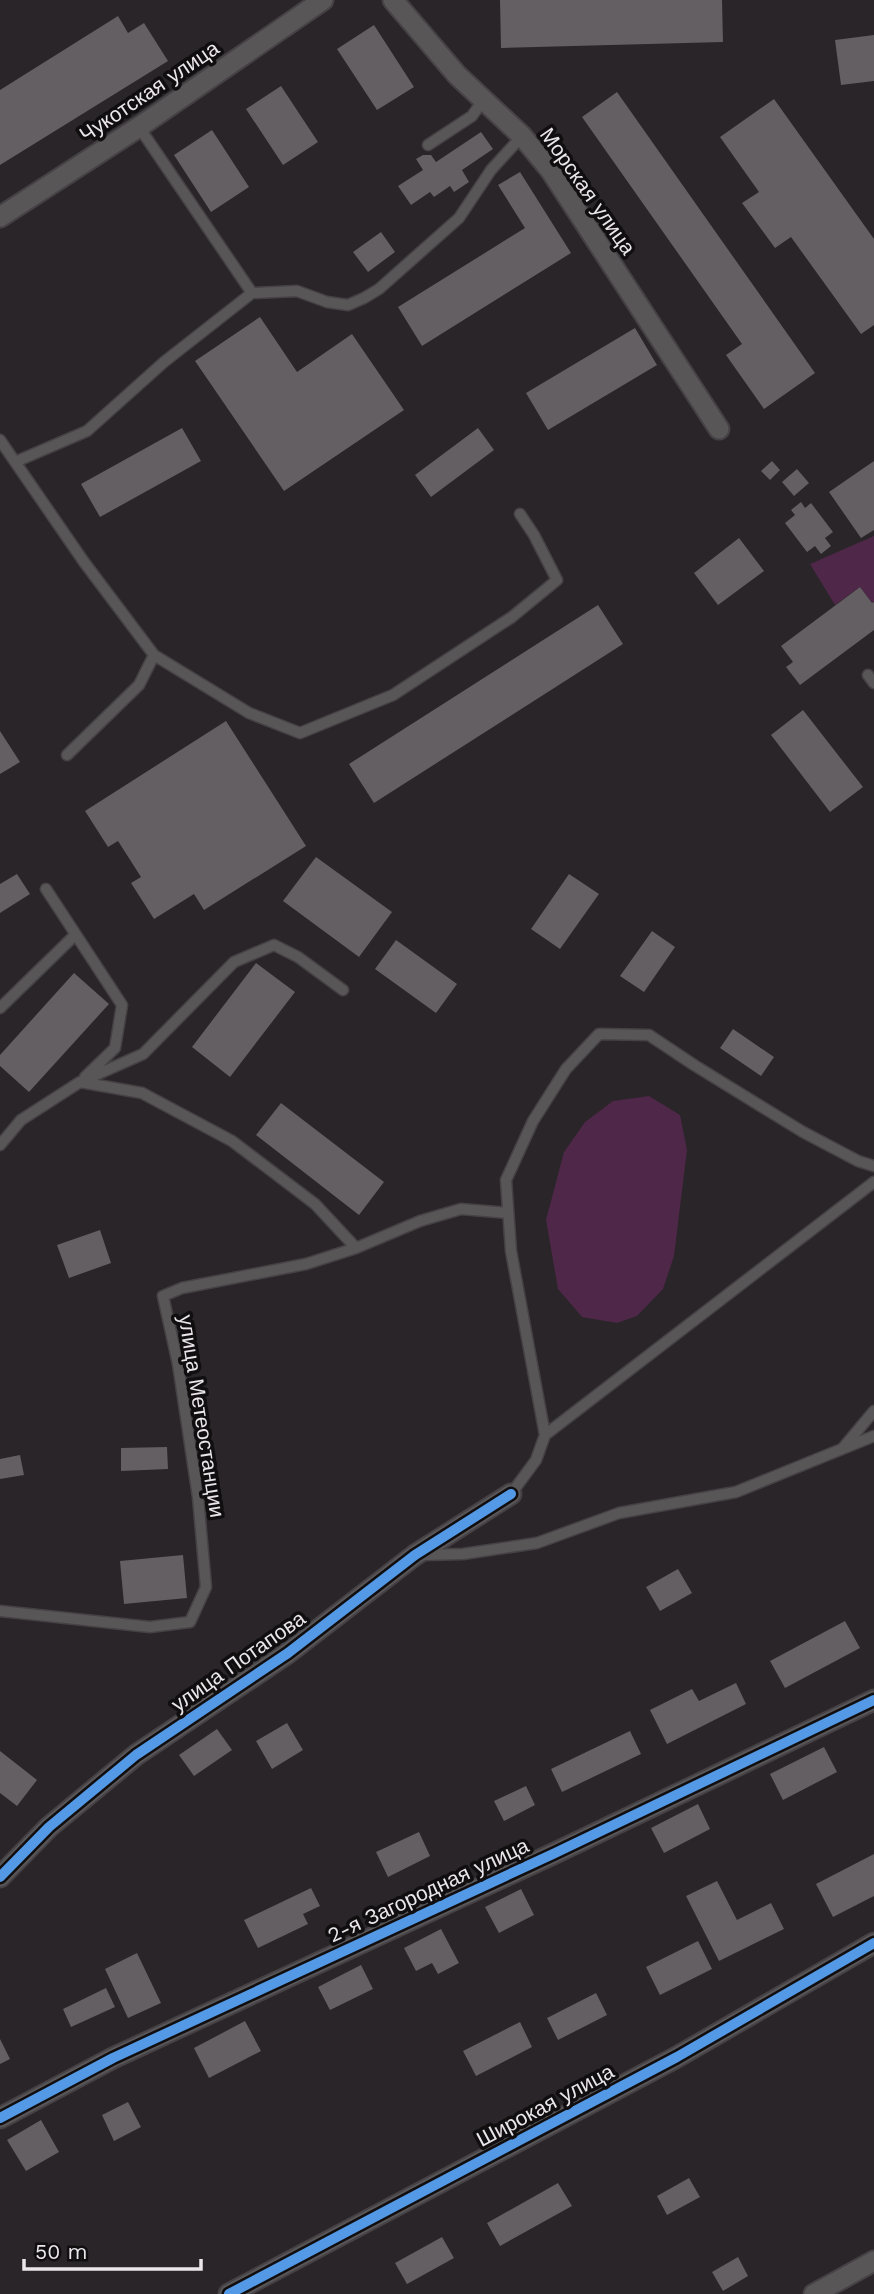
<svg xmlns="http://www.w3.org/2000/svg" width="874" height="2294" viewBox="0 0 874 2294" font-family="'Work Sans',sans-serif">
	<rect width="100%" height="100%" fill="#292528"/>
	<path fill="#4f2749" d="M 874,536 L 874,602 L 872,603 L 860,587 L 835,605 L 810,564 Z
		M 649,1096 L 680,1115 L 687,1150 L 674,1256 L 663,1289 L 637,1316 L 617,1323 L 582,1317 L 558,1289 L 546,1220 L 564,1152 L 585,1122 L 613,1101 Z"/>
	<path fill="#635f62" d="M 500,0 L 722,0 L 723,42 L 501,48 Z
		M 118,16 L 128,33 L 144,23 L 168,61 L 0,165 L 0,90 Z
		M 374,25 L 414,87 L 377,110 L 337,49 Z
		M 874,35 L 874,81 L 841,85 L 835,40 Z
		M 281,86 L 318,142 L 283,165 L 246,109 Z
		M 617,92 L 815,373 L 764,409 L 726,355 L 742,344 L 582,117 Z
		M 774,99 L 874,239 L 874,325 L 861,334 L 791,237 L 775,248 L 742,203 L 759,192 L 720,137 Z
		M 212,130 L 249,187 L 211,212 L 174,155 Z
		M 481,132 L 493,149 L 462,170 L 469,182 L 454,192 L 450,186 L 434,197 L 430,192 L 411,205 L 398,186 L 423,170 L 416,159 L 423,155 L 431,155 L 436,162 Z
		M 520,172 L 571,253 L 422,346 L 398,307 L 525,228 L 498,185 Z
		M 381,232 L 395,252 L 368,272 L 353,252 Z
		M 260,317 L 297,372 L 352,334 L 404,410 L 284,491 L 195,361 Z
		M 635,328 L 657,365 L 548,430 L 526,393 Z
		M 182,428 L 201,461 L 100,517 L 81,484 Z
		M 478,428 L 494,450 L 431,497 L 415,475 Z
		M 772,461 L 780,470 L 770,480 L 761,471 Z
		M 874,461 L 874,530 L 861,538 L 829,492 Z
		M 797,469 L 809,483 L 794,496 L 782,482 Z
		M 801,502 L 805,508 L 811,503 L 833,532 L 825,538 L 831,546 L 821,554 L 815,546 L 807,552 L 785,523 L 795,515 L 791,510 Z
		M 739,538 L 764,571 L 718,605 L 694,573 Z
		M 860,587 L 872,603 L 874,602 L 874,630 L 800,685 L 786,667 L 793,662 L 781,646 Z
		M 598,605 L 623,644 L 374,803 L 349,764 Z
		M 803,710 L 863,787 L 830,812 L 771,735 Z
		M 226,721 L 306,846 L 204,910 L 194,894 L 154,919 L 131,883 L 141,877 L 118,841 L 108,847 L 85,811 Z
		M 0,731 L 20,762 L 0,774 Z
		M 316,857 L 392,912 L 359,957 L 283,901 Z
		M 17,874 L 30,894 L 0,913 L 0,884 Z
		M 569,874 L 599,894 L 560,949 L 531,929 Z
		M 652,931 L 675,947 L 644,992 L 620,976 Z
		M 396,940 L 457,984 L 436,1013 L 375,969 Z
		M 256,963 L 295,992 L 230,1077 L 192,1047 Z
		M 74,973 L 109,1004 L 29,1092 L 0,1066 L 0,1055 Z
		M 733,1029 L 774,1057 L 761,1076 L 720,1048 Z
		M 281,1103 L 384,1182 L 359,1215 L 256,1135 Z
		M 100,1230 L 111,1263 L 69,1278 L 57,1245 Z
		M 167,1447 L 168,1469 L 121,1471 L 121,1448 Z
		M 20,1455 L 24,1475 L 0,1479 L 0,1459 Z
		M 183,1555 L 187,1598 L 124,1604 L 120,1561 Z
		M 678,1569 L 692,1593 L 660,1611 L 646,1587 Z
		M 845,1621 L 860,1648 L 785,1688 L 770,1661 Z
		M 736,1683 L 746,1704 L 667,1744 L 650,1710 L 692,1689 L 699,1701 Z
		M 287,1723 L 303,1750 L 272,1769 L 256,1741 Z
		M 217,1729 L 232,1750 L 194,1776 L 179,1755 Z
		M 630,1731 L 641,1754 L 562,1792 L 551,1769 Z
		M 824,1747 L 837,1772 L 783,1800 L 770,1774 Z
		M 0,1751 L 37,1780 L 17,1806 L 0,1793 Z
		M 526,1786 L 535,1805 L 504,1821 L 494,1801 Z
		M 698,1804 L 710,1829 L 664,1853 L 651,1828 Z
		M 419,1832 L 430,1856 L 388,1877 L 376,1852 Z
		M 874,1854 L 874,1896 L 833,1917 L 816,1884 Z
		M 717,1881 L 737,1920 L 771,1903 L 784,1929 L 719,1961 L 686,1896 Z
		M 311,1888 L 320,1906 L 303,1914 L 308,1924 L 258,1948 L 244,1920 Z
		M 521,1889 L 534,1915 L 499,1933 L 485,1907 Z
		M 441,1929 L 459,1963 L 438,1974 L 432,1963 L 416,1971 L 404,1948 Z
		M 698,1941 L 712,1969 L 660,1995 L 646,1967 Z
		M 137,1953 L 161,2003 L 128,2018 L 105,1969 Z
		M 361,1965 L 373,1989 L 330,2010 L 318,1987 Z
		M 106,1988 L 115,2007 L 71,2027 L 63,2009 Z
		M 596,1993 L 607,2015 L 558,2040 L 547,2018 Z
		M 245,2021 L 261,2051 L 209,2078 L 194,2048 Z
		M 520,2022 L 532,2047 L 476,2076 L 463,2051 Z
		M 0,2039 L 10,2059 L 0,2064 Z
		M 128,2102 L 141,2127 L 114,2141 L 102,2115 Z
		M 41,2120 L 59,2152 L 26,2171 L 7,2140 Z
		M 689,2178 L 700,2197 L 667,2215 L 657,2196 Z
		M 558,2183 L 572,2206 L 500,2246 L 487,2223 Z
		M 442,2237 L 454,2258 L 407,2284 L 395,2263 Z
		M 738,2257 L 748,2276 L 723,2291 L 712,2272 Z"/>
	<g fill="none" stroke-linecap="round" stroke-linejoin="round">
		<g stroke="#454144" stroke-width="13">
			<path id="service" d="M 139,127 L 252,293 L 297,291 L 327,302 L 348,305 L 364,298 L 379,289 L 459,218 L 491,170 L 522,136
				M 428,145 L 472,116 L 484,99
				M 0,440 L 84,562 L 154,655 L 249,713 L 300,733 L 393,695 L 512,617 L 557,580 L 534,535 L 520,514
				M 15,462 L 87,431 L 164,362 L 252,293
				M 868,675 L 874,683
				M 67,755 L 139,685 L 154,655
				M 46,889 L 122,1005 L 115,1048 L 85,1077
				M 0,1008 L 74,936
				M 80,1082 L 143,1054 L 234,962 L 274,945 L 298,957 L 343,990
				M 0,1145 L 21,1120 L 80,1082 L 142,1093 L 232,1141 L 315,1204 L 356,1248
				M 545,1435 L 874,1182
				M 843,1448 L 874,1411
				M 511,1494 L 536,1460 L 545,1435 L 511,1251 L 506,1180 L 533,1121 L 566,1069 L 599,1034 L 649,1035 L 694,1065 L 803,1132 L 858,1161 L 874,1166
				M 422,1555 L 463,1554 L 537,1543 L 619,1513 L 736,1492 L 874,1436
				M 0,1611 L 150,1627 L 190,1622 L 206,1587 L 198,1497 L 178,1364 L 163,1296 L 182,1288 L 306,1264 L 356,1248 L 420,1221 L 461,1209 L 508,1213"/>
		</g>
		<g stroke="#454144" stroke-width="23">
			<path id="minor" d="M 393,0 L 457,75 L 522,136 L 551,171 L 719,429
				M 0,217 L 139,127 L 323,0
				M 0,1877 L 49,1827 L 136,1755 L 288,1653 L 415,1555 L 511,1494
				M 0,2118 L 113,2058 L 553,1854 L 874,1700
				M 229,2294 L 677,2057 L 874,1943
				M 814,2294 L 874,2261"/>
		</g>
		<use href="#service" stroke="#595658" stroke-width="10"/>
		<use href="#minor" stroke="#595658" stroke-width="19"/>
		<g stroke="#110e10" stroke-width="15">
			<path id="cycleway" d="M 0,1877 L 49,1827 L 136,1755 L 288,1653 L 415,1555 L 511,1494
				M 0,2118 L 113,2058 L 553,1854 L 874,1700
				M 229,2294 L 677,2057 L 874,1943"/>
		</g>
		<use href="#cycleway" stroke="#5399e6" stroke-width="10"/>
	</g>
	<g text-anchor="middle" dominant-baseline="central" stroke-width="7" stroke-linejoin="round" paint-order="stroke">
		<g font-size="21" fill="#ebe6ea" stroke="#110e10">
			<text transform="translate(149 91) rotate(-34)">Чукотская улица</text>
			<text transform="translate(588 191) rotate(55)">Морская улица</text>
			<text transform="translate(202 1416) rotate(81)">улица Метеостанции</text>
			<text transform="translate(238 1661) rotate(-35)">улица Потапова</text>
			<text transform="translate(428 1890) rotate(-25)">2-я Загородная улица</text>
			<text transform="translate(545 2105) rotate(-28)">Широкая улица</text>
		</g>
	</g>
	<path d="M24 2259v10h177v-10" fill="none" stroke="#ebe6ea" stroke-width="3.5"/>
	<text x="35" y="2259" font-size="21" fill="#ebe6ea" stroke="#110e10" stroke-width="5" paint-order="stroke">50 m</text>
</svg>
